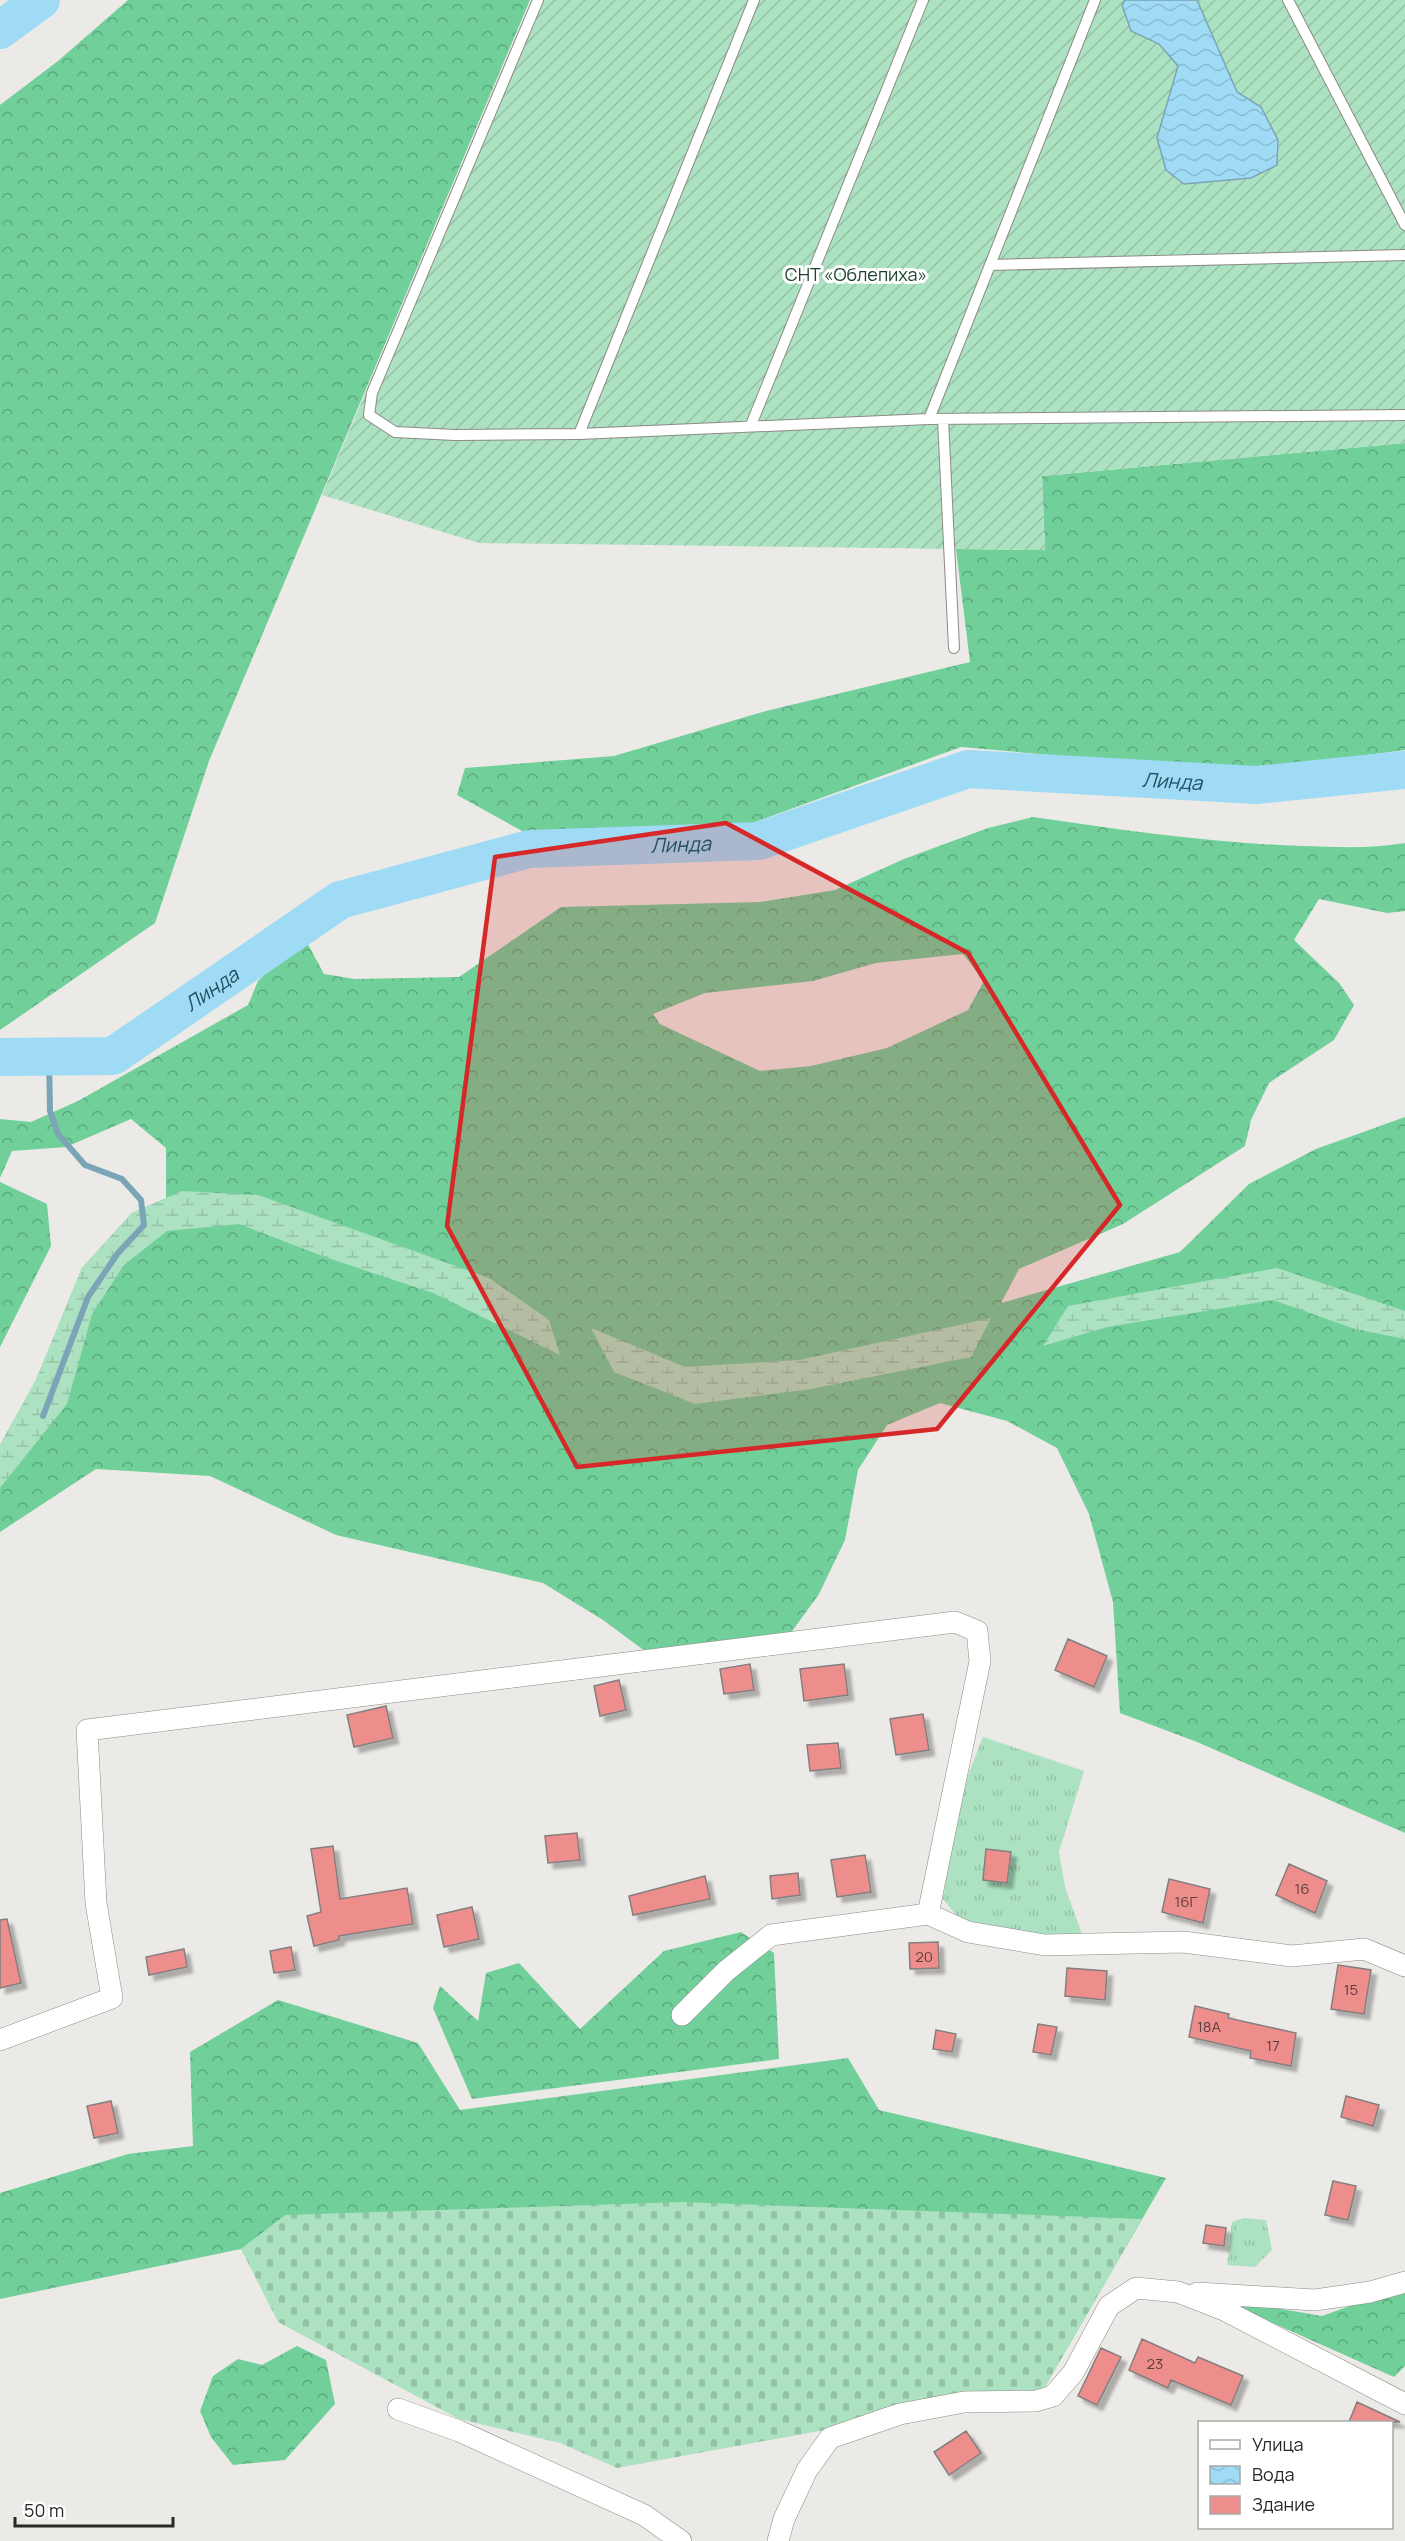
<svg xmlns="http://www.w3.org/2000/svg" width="1405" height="2541" viewBox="0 0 1405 2541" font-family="Manrope,sans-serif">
	<defs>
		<pattern id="grass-tufts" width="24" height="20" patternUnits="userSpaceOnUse" patternTransform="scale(1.5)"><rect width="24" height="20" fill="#ace2c1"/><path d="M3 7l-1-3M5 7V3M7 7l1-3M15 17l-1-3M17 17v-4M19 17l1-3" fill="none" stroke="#94c2a6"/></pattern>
		<pattern id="forest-crowns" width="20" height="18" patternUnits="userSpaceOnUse" patternTransform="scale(1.5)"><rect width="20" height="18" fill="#71cf9a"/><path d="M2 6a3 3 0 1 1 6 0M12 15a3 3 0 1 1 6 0" fill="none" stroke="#5da87e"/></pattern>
		<pattern id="wetland-marsh" width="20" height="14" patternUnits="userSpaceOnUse" patternTransform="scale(1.5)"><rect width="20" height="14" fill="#ace2c1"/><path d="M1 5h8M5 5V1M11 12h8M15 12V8" fill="none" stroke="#94c2a6"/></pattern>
		<pattern id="cemetery-stones" width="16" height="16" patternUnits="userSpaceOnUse" patternTransform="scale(1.5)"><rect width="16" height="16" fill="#ace2c1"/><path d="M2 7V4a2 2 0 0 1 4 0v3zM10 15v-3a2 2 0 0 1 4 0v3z" fill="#94c2a6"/></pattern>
		<pattern id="garden-furrows" width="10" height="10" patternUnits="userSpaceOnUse" patternTransform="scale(1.5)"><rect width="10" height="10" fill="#ace2c1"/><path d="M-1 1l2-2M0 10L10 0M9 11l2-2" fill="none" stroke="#94c2a6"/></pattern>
		<pattern id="water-waves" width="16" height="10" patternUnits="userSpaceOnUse" patternTransform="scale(1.5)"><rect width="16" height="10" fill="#9fdbf5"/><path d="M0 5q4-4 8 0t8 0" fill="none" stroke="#89bcd2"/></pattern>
		<filter id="shadow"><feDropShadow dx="5.5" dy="5.5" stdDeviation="1.5" flood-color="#0004"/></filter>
	</defs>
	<rect width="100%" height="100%" fill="#eceae7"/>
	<path fill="url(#grass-tufts)" d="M 983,1737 L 1084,1771 L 1059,1852 L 1065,1887 L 1082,1934 L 1037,1937 L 958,1918 L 943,1899 L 959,1798 Z
		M 1244,2218 L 1266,2220 L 1272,2250 L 1255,2267 L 1227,2265 L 1232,2222 Z"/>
	<path fill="url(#forest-crowns)" fill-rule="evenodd" d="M 128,0 L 530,0 L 209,761 L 155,923 L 0,1030 L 0,105 L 58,61 Z
		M 1405,443 L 1405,750 L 1241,772 L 961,747 L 744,826 L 531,836 L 457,795 L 465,768 L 614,756 L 766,711 L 970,662 L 956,549 L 1045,550 L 1042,476 Z
		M 1033,817 C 1122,830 1211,843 1301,846 C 1336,847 1370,849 1405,843 L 1405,911 L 1387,913 L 1319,899 L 1294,940 L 1339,983 L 1354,1005 L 1334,1040 L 1269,1083 L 1251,1120 L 1245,1146 L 1123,1224 L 1019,1269 L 1001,1303 L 1180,1252 L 1249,1184 L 1316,1149 L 1405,1117 L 1405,1833 L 1197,1742 L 1120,1713 L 1113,1602 L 1089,1514 L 1057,1448 L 1007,1421 L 940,1403 L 887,1425 L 858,1470 L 845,1540 L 819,1594 L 785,1641 L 657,1660 L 603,1620 L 543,1583 L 336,1535 L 210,1476 L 96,1469 L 0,1532 L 0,1445 L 36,1380 L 82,1268 L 132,1213 L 166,1198 L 166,1148 L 131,1119 L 66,1147 L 12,1151 L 0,1178 L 0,1119 L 31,1122 L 78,1101 L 248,1005 L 258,981 L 304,937 L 324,974 L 355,979 L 459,977 L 561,907 L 760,902 L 835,890 L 904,859 L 988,828 ZM 963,954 L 984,981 L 968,1010 L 887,1048 L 811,1066 L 760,1071 L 660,1024 L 653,1014 L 705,993 L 813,981 L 876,963 Z
		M 0,1182 L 47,1204 L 51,1246 L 0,1347 Z
		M 741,1932 L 774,1953 L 779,2059 L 472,2099 L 433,2008 L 440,1986 L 478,2021 L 486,1973 L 519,1963 L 580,2029 L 664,1951 Z
		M 278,2000 L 418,2043 L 460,2110 L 848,2058 L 879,2110 L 1166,2178 L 1043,2390 L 678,2456 L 286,2215 L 241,2249 L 0,2299 L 0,2193 L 128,2154 L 193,2146 L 190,2052 Z
		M 1405,2286 L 1405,2366 L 1394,2377 L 1217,2298 L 1322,2316 Z
		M 297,2346 L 326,2360 L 335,2404 L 285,2460 L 233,2465 L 211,2437 L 200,2411 L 213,2376 L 238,2359 L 262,2365 Z"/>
	<path fill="url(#wetland-marsh)" d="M 182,1191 L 258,1195 L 489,1278 L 549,1320 L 560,1355 L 433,1293 L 325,1257 L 239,1224 L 167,1231 L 124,1265 L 92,1314 L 67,1404 L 0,1488 L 0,1445 L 36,1380 L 82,1268 L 132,1213 Z
		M 1277,1268 L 1405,1311 L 1405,1339 L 1355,1329 L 1273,1300 L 1107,1327 L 1043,1346 L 1068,1306 Z
		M 991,1318 L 971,1357 L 811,1389 L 695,1404 L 614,1372 L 591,1328 L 685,1367 L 799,1360 Z"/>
	<path fill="url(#cemetery-stones)" d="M 682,2202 L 1142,2219 L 1043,2390 L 617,2468 L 560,2443 L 459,2419 L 278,2322 L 241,2249 L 286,2215 Z"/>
	<path fill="url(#garden-furrows)" d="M 532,0 L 1405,0 L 1405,443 L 1042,476 L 1045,550 L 479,543 L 322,495 Z"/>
	<path fill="url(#water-waves)" stroke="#7ba5b7" stroke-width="1.5" d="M 1125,0 L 1197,0 L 1237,92 L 1261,107 L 1278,140 L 1277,165 L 1251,178 L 1184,184 L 1166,170 L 1157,138 L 1178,66 L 1159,44 L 1131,31 L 1122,5 Z"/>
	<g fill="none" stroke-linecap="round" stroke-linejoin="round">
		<path stroke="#7ba5b7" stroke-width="6" d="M 43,1416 L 88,1297 L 118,1253 L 144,1225 L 141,1200 L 122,1179 L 85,1165 L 58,1134 L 50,1111 L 49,1057"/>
		<g stroke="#9fdbf5" stroke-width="38">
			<path d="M 0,30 L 41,0"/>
			<path id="s1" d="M 0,1057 L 113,1056 L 340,900 L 529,849 L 759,841 L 968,769 L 1256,785 L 1405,770"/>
		</g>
	</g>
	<path fill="#ee8e8c" stroke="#837f7f" stroke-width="1.5" filter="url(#shadow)" d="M 1068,1639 L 1107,1656 L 1094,1687 L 1055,1670 Z
		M 750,1664 L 754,1690 L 724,1694 L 720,1669 Z
		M 844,1664 L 848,1695 L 804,1701 L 800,1669 Z
		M 619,1680 L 626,1710 L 600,1716 L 594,1686 Z
		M 386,1706 L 393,1738 L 354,1747 L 347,1715 Z
		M 923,1714 L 929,1750 L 896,1755 L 890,1719 Z
		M 838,1743 L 841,1768 L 810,1771 L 807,1745 Z
		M 577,1833 L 580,1860 L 548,1863 L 545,1836 Z
		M 333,1846 L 340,1899 L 407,1888 L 413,1924 L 339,1936 L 339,1940 L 314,1946 L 307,1916 L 321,1912 L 311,1849 Z
		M 986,1849 L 1011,1852 L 1007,1883 L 983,1880 Z
		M 865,1855 L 871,1892 L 837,1897 L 831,1860 Z
		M 1289,1864 L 1327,1881 L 1315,1913 L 1276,1895 Z
		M 798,1873 L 800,1895 L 772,1899 L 770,1876 Z
		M 705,1876 L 710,1899 L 633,1915 L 629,1896 Z
		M 1169,1879 L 1210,1889 L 1203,1923 L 1162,1912 Z
		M 472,1907 L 479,1939 L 444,1947 L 437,1915 Z
		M 7,1919 L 21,1983 L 0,1988 L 0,1920 Z
		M 938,1942 L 939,1968 L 910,1969 L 909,1943 Z
		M 291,1947 L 295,1970 L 274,1973 L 270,1951 Z
		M 184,1949 L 187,1967 L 149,1975 L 146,1957 Z
		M 1338,1965 L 1371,1970 L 1364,2014 L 1331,2009 Z
		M 1067,1968 L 1107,1971 L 1105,2000 L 1065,1996 Z
		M 1195,2006 L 1229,2014 L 1228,2018 L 1296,2033 L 1291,2066 L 1250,2058 L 1251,2051 L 1189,2037 Z
		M 1038,2024 L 1057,2027 L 1051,2055 L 1033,2052 Z
		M 936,2030 L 956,2034 L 952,2052 L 933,2049 Z
		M 1346,2096 L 1379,2105 L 1373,2126 L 1341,2117 Z
		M 111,2101 L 118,2133 L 94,2138 L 87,2106 Z
		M 1333,2181 L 1356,2186 L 1348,2220 L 1325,2215 Z
		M 1206,2225 L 1226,2228 L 1224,2246 L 1203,2243 Z
		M 1142,2339 L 1195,2363 L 1198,2357 L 1243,2376 L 1231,2405 L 1171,2380 L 1168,2388 L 1129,2370 Z
		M 1101,2348 L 1121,2357 L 1097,2405 L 1078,2396 Z
		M 1357,2402 L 1400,2422 L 1349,2422 Z
		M 966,2431 L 981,2453 L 949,2475 L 934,2452 Z"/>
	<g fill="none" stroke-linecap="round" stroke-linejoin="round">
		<g stroke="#8c8a87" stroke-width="12">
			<path id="lane" d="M 538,0 L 372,393 L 369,415 L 395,432 L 455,435 L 579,434
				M 754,0 L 579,434 L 929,419
				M 1095,0 L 929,419 L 1405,415
				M 1288,0 L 1405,225
				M 990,265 L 1405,255
				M 943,419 L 954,648
				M 751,425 L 923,0"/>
		</g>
		<g stroke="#8c8a87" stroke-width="22">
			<path id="street" d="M 682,2015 L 726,1971 L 771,1935 L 928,1914 L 968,1932 L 1045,1945 L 1183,1942 L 1292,1956 L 1364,1949 L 1405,1966
				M 0,2040 L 112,1998 L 96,1903 L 87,1730 L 955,1622 L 977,1631 L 980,1661 L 928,1914
				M 1197,2293 L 1315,2300 L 1370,2292 L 1405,2282
				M 398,2409 L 459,2431 L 644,2515 L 681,2541
				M 778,2541 L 784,2519 L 807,2470 L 830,2438 L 900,2414 L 964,2402 L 1036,2401 L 1053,2396 L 1073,2373 L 1109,2306 L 1136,2288 L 1178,2292 L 1224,2310 L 1405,2404"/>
		</g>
		<use href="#lane" stroke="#fff" stroke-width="10"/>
		<use href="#street" stroke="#fff" stroke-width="21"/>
	</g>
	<path fill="#d62828" fill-opacity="0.2" stroke="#d62828" stroke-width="4.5" stroke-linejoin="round" d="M 726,823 L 968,953 L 1120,1205 L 937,1429 L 577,1467 L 447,1226 L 495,857 Z"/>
	<g text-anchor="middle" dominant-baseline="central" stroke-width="6" stroke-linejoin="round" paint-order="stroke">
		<g font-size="15" fill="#5a4240">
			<text x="1302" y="1888">16</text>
			<text x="1186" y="1901">16Г</text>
			<text x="924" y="1956">20</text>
			<text x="1351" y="1989">15</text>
			<text x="1209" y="2026">18А</text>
			<text x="1273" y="2045">17</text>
			<text x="1155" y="2363">23</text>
		</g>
		<g font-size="18" fill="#1c432e" stroke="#fff">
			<text x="856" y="274">СНТ «Облепиха»</text>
		</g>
		<g font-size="20" font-style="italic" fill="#204f61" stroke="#fff">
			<text stroke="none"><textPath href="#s1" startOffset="1240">Линда</textPath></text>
			<text stroke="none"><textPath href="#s1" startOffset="736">Линда</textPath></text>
			<text stroke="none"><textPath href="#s1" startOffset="232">Линда</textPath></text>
		</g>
	</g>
	<rect x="1198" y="2421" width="195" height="108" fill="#ffffff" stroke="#a9a9a9" stroke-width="1.5"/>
	<rect x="1210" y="2440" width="30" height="9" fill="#ffffff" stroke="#a9a9a9" stroke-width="1.5"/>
	<text x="1252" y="2451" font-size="18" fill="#282827">Улица</text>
	<rect x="1210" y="2466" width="30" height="18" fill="url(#water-waves)" stroke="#a9a9a9" stroke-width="1.5"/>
	<text x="1252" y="2481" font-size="18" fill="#282827">Вода</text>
	<rect x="1210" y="2496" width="30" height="18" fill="#ee8e8c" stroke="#a9a9a9" stroke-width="1.5"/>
	<text x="1252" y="2511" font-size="18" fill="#282827">Здание</text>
	<path d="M15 2517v9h158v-9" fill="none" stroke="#282827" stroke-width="3"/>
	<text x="24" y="2517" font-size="18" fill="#282827" stroke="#ffffff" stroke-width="4.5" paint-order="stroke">50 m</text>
</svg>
